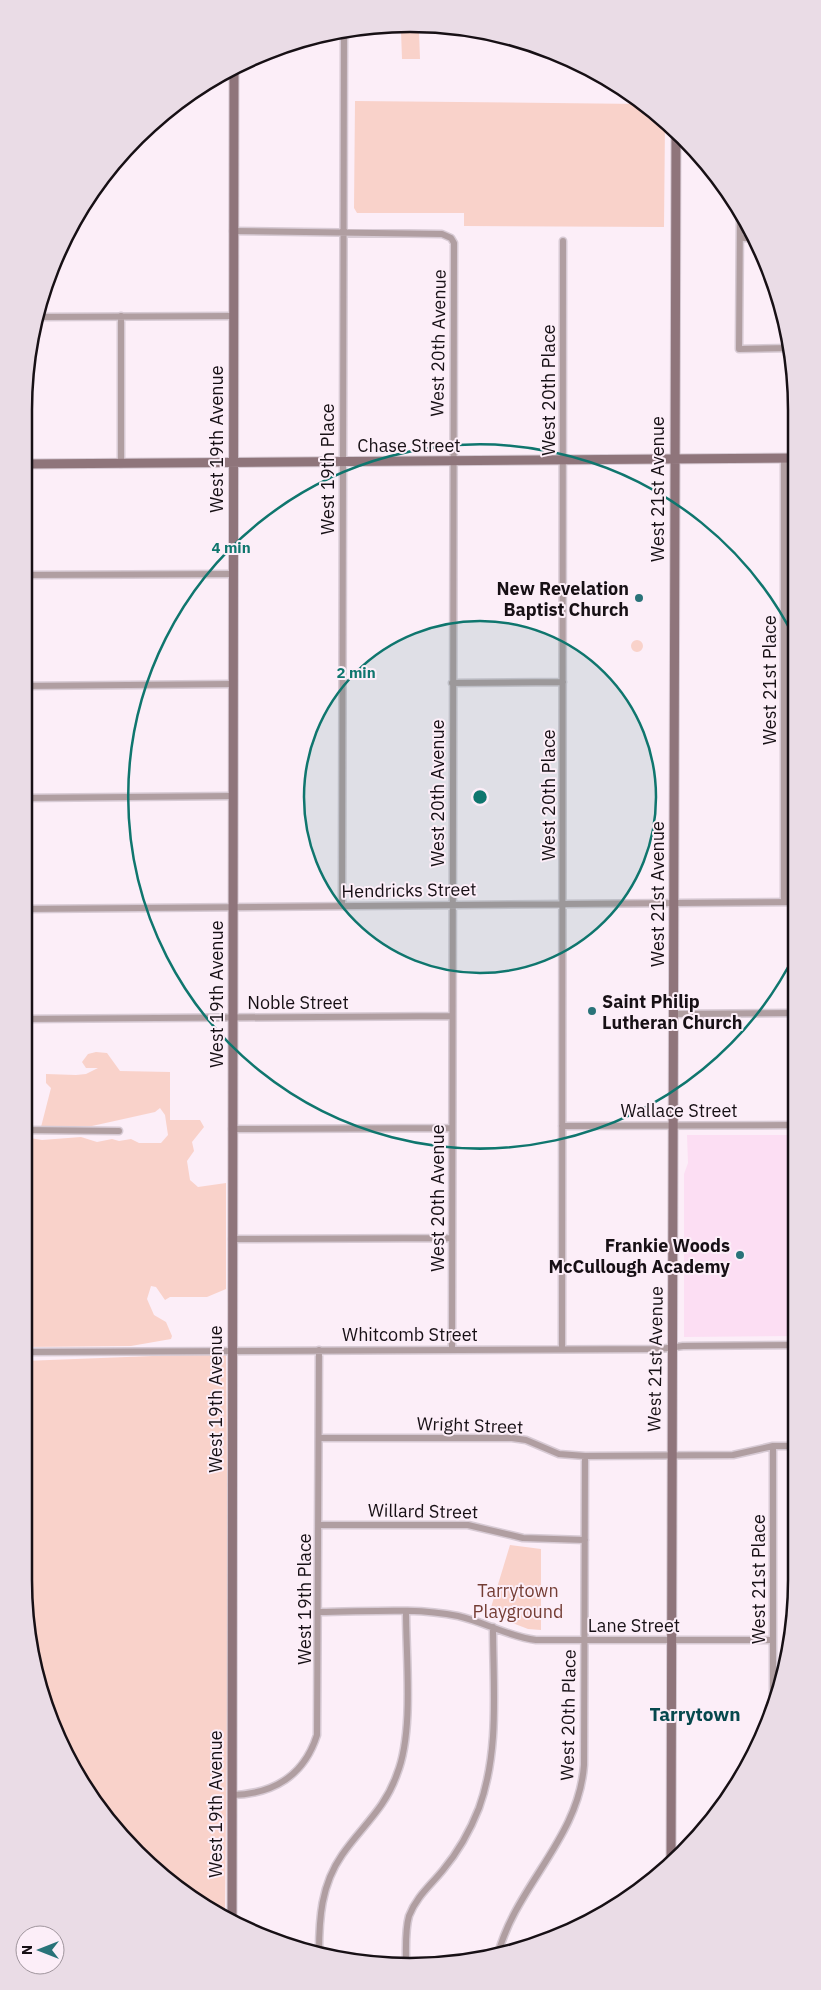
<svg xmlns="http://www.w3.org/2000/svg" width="821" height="1990" viewBox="0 0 821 1990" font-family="'IBM Plex Sans',sans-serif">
	<rect width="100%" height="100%" fill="#fceef8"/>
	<path fill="#fcdef3" d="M 687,1135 L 796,1135 L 797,1336 L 684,1337 L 684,1174 L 688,1163 Z"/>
	<path fill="#f9d2ca" d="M 401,31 L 419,31 L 420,59 L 402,59 Z
		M 355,101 L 642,104 L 665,123 L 664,227 L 464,226 L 464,213 L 357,213 L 354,208 Z
		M631 646a6 6 0 1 1 12 0a6 6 0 1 1-12 0Z
		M 96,1052 L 107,1053 L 120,1071 L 170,1072 L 170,1120 L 200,1120 L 204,1127 L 192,1142 L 194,1151 L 187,1161 L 190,1180 L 198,1187 L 226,1183 L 226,1289 L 207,1297 L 170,1297 L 165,1300 L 156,1287 L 151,1286 L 147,1299 L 154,1315 L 166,1322 L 172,1336 L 171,1339 L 131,1346 L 24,1347 L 24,1137 L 42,1140 L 81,1137 L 97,1142 L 112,1139 L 119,1141 L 131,1139 L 139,1143 L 161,1143 L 168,1135 L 165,1115 L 160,1108 L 155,1112 L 92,1126 L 41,1127 L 51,1088 L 46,1083 L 46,1074 L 76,1075 L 86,1074 L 98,1068 L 86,1068 L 82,1062 L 88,1054 Z
		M 178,1355 L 226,1355 L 228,1603 L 225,1918 L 217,1915 L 120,1834 L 75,1773 L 44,1704 L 24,1579 L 24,1361 Z
		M 510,1545 L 541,1549 L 541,1630 L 528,1629 L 489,1614 Z"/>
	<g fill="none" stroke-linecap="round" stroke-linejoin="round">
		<g stroke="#d7cad4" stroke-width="9">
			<path id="street" d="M 740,214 L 739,349 L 790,348
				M 233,231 L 442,234 L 451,238 L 454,243 L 452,1349
				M 740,238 L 756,238
				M 39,317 L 233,316
				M 784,459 L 784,902
				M 121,464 L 121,316
				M 24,575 L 232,574
				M 452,683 L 563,682
				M 24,686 L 232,684
				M 24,798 L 232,796
				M 342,906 L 344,31
				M 24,909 L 795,902
				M 673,1014 L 796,1013
				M 24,1019 L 452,1016
				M 562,1126 L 796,1125
				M 232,1129 L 452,1128
				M 24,1130 L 119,1131
				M 232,1239 L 452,1238
				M 562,1349 L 563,241
				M 24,1352 L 660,1349 L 683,1346 L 797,1345
				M 319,1438 L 512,1438 L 526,1440 L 559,1454 L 585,1456 L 733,1455 L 773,1446 L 797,1446
				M 773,1446 L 773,1711
				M 318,1525 L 468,1525 L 523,1538 L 585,1540
				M 319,1612 C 365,1612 413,1607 458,1616 C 485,1622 509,1637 536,1640 L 773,1640
				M 232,1795 C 273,1794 304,1776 317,1735 L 319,1350
				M 319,1953 C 319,1919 321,1885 342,1855 C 362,1826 385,1809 397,1774 C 414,1732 406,1659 406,1612
				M 498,1954 C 516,1886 579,1838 584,1765 L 585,1456
				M 406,1961 C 406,1947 405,1930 409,1916 C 416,1897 431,1885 443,1870 C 458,1852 470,1831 479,1808 C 500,1750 493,1687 493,1627"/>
		</g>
		<g stroke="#d7cad4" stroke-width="11">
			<path id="secondary" d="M 24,464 L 794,458
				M 671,1865 L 676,133
				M 232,1921 L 234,67"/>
		</g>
		<use href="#street" stroke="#b09ea1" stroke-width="6"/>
		<use href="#secondary" stroke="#8f757b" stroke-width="9"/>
	</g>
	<circle cx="480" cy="797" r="176" fill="#0f766e" fill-opacity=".12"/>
	<g fill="none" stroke="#0f766e" stroke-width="2.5">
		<circle cx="480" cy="797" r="176"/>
		<path d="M795 954A352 352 0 1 1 794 637"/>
	</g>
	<g fill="#297379" stroke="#fceef8" stroke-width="2">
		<circle cx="639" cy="598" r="5"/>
		<circle cx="592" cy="1011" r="5"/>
		<circle cx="740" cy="1255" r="5"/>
	</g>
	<g text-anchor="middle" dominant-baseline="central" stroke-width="4" stroke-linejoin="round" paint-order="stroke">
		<g font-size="18" fill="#171015" stroke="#fceef8">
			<text transform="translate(438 343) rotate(-89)">West 20th Avenue</text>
			<text transform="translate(548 390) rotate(-90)">West 20th Place</text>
			<text transform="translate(216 439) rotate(-90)">West 19th Avenue</text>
			<text x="409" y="445">Chase Street</text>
			<text transform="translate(327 469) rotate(-90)">West 19th Place</text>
			<text transform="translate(657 489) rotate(-90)">West 21st Avenue</text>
			<text transform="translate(769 680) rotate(-90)">West 21st Place</text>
			<text transform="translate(437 793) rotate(-90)">West 20th Avenue</text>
			<text transform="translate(548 795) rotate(-90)">West 20th Place</text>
			<text transform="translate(409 890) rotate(-1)">Hendricks Street</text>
			<text transform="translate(657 894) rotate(-90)">West 21st Avenue</text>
			<text transform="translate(216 994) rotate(-90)">West 19th Avenue</text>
			<text x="298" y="1002">Noble Street</text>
			<text x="679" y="1110">Wallace Street</text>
			<text transform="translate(437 1198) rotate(-90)">West 20th Avenue</text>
			<text x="410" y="1334">Whitcomb Street</text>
			<text transform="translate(655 1359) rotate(-89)">West 21st Avenue</text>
			<text transform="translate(215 1399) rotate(-90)">West 19th Avenue</text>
			<text transform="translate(470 1425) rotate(2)">Wright Street</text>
			<text transform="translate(423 1511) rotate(1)">Willard Street</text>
			<text transform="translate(758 1579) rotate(-90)">West 21st Place</text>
			<text transform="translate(304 1599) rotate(-90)">West 19th Place</text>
			<text x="634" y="1625">Lane Street</text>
			<text transform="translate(568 1715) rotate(-89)">West 20th Place</text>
			<text transform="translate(215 1804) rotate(-90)">West 19th Avenue</text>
		</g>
		<g font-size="18" font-weight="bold" fill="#171015" stroke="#fceef8" text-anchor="end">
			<text x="629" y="588">New Revelation<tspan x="629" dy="21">Baptist Church</tspan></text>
			<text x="602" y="1001" text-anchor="start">Saint Philip<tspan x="602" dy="21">Lutheran Church</tspan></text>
			<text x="730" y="1245">Frankie Woods<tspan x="730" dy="21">McCullough Academy</tspan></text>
		</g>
		<g font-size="18" fill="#743d34" stroke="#fceef8">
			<text x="518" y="1590">Tarrytown<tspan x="518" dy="21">Playground</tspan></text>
		</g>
		<g font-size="19" font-weight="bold" fill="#06484d" stroke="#fceef8">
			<text x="695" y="1714">Tarrytown</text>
		</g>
	</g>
	<path d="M0 0H821V1990H0ZM410 32H410A378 378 0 0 1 788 410V1580A378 378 0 0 1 410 1958H410A378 378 0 0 1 32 1580V410A378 378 0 0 1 410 32Z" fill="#eadce6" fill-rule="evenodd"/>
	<path fill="none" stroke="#171015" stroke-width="2.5" d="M410 32H410A378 378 0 0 1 788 410V1580A378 378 0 0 1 410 1958H410A378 378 0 0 1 32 1580V410A378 378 0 0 1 410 32Z"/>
	<circle cx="480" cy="797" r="8" fill="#0f766e" stroke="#fceef8" stroke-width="2.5"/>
	<g font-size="15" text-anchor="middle" font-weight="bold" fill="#0f766e" stroke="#fceef8" stroke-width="4" stroke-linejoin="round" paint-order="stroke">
		<text x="231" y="553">4 min</text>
		<text x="356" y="678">2 min</text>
	</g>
	<g transform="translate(40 1950) rotate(270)"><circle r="24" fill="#fceef8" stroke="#a0959d"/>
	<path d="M0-4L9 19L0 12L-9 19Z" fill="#297379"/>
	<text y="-8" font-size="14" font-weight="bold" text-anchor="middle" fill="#171015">N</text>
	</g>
</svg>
